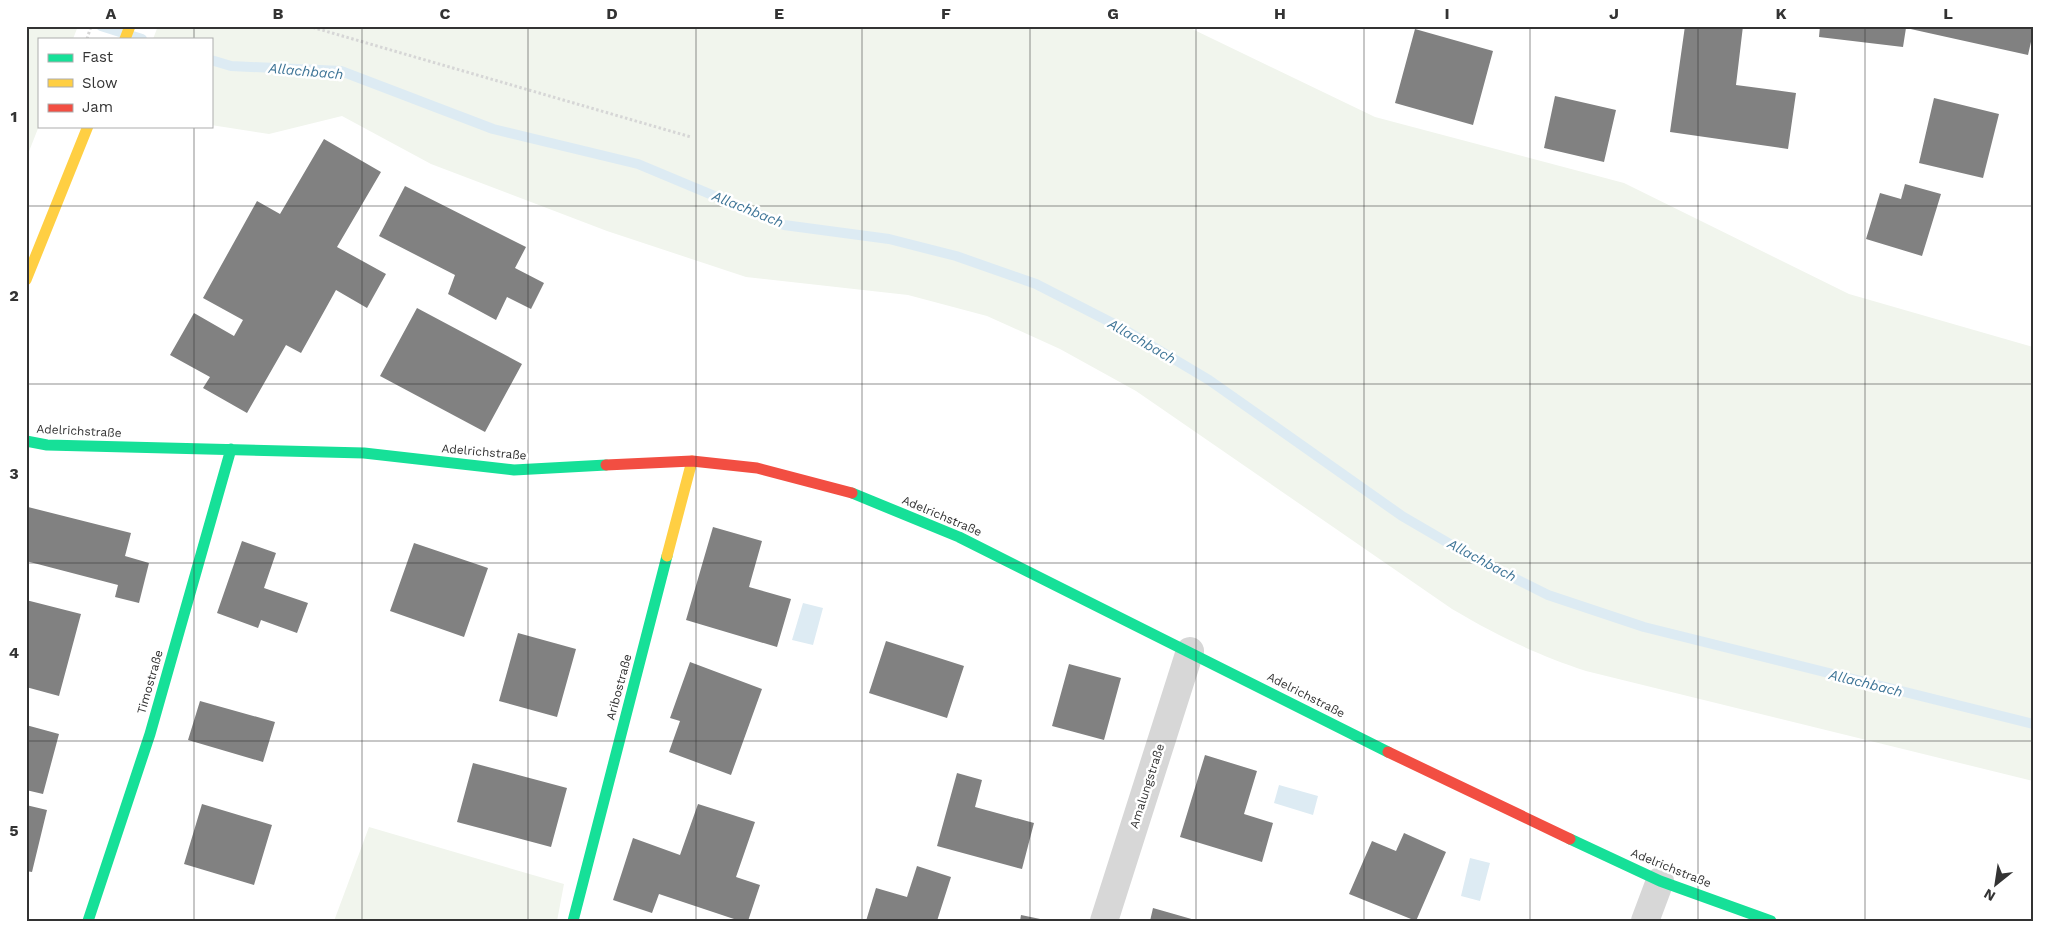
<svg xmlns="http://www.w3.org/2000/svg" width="2059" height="947" viewBox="0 0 2059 947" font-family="'Work Sans',sans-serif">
	<rect width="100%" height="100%" fill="#fff"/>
	<path fill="#f1f5ed" d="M 26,26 L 78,26 L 73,39 L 39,39 L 39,126 L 26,159 Z
		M 158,26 L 1186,26 L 1375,117 L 1624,183 L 1849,294 L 2033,347 L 2033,781 L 1586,671 C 1535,654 1498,636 1452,609 L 1136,391 L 1060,349 L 987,316 L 908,295 L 746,277 L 607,231 L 431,164 L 342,116 L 269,134 L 211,125 L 211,39 L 153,39 Z
		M 369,827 L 564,884 L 557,921 L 334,921 Z"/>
	<path fill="#ddebf3" d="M 803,603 L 823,608 L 813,645 L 792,640 Z
		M 1279,785 L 1318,796 L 1313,815 L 1274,803 Z
		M 1470,858 L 1490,863 L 1480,901 L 1461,896 Z"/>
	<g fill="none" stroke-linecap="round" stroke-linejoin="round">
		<path stroke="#ddebf3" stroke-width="10" d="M 101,26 L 142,39
			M 211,60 L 231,66 L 341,71 L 493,129 L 638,164 L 784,225 L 889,239 L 956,256 L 1036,284 L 1120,327 L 1209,380 L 1402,516 L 1474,558 L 1548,595 L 1644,627 L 2033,724"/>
	</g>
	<path fill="#818181" d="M 1685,26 L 1743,26 L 1736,85 L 1796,93 L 1788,149 L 1670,132 Z
		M 1820,26 L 2033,26 L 2033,33 L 2028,55 L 1906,28 L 1903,47 L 1819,37 Z
		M 1415,29 L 1493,51 L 1473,125 L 1395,103 Z
		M 1555,96 L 1616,110 L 1604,162 L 1544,148 Z
		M 1934,98 L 1999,114 L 1983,178 L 1919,163 Z
		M 324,139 L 381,172 L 337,247 L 386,274 L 367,308 L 336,290 L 301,353 L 286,345 L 247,413 L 203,388 L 210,377 L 170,355 L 194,313 L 234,336 L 243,320 L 203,298 L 257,201 L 280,214 Z
		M 1905,184 L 1941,194 L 1922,256 L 1866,239 L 1880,193 L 1901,199 Z
		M 405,186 L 526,247 L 515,268 L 544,283 L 531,309 L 507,297 L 496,320 L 448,294 L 455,275 L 379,236 Z
		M 417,308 L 522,364 L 485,432 L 380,376 Z
		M 28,507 L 131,533 L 125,556 L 149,563 L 139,603 L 115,597 L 118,585 L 26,561 Z
		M 713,527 L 762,541 L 749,587 L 791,599 L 777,647 L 686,620 Z
		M 242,541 L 276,553 L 264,588 L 308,603 L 297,633 L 261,620 L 258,628 L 217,613 Z
		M 414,543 L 488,568 L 464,637 L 390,611 Z
		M 26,600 L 81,614 L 59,696 L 26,687 Z
		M 518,633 L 576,649 L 557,717 L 499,701 Z
		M 886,641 L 964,666 L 947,718 L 869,693 Z
		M 690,662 L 762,689 L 731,775 L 669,752 L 680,721 L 670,718 Z
		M 1069,664 L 1121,678 L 1104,740 L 1052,726 Z
		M 200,701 L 275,722 L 263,762 L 188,740 Z
		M 26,725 L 59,734 L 43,794 L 26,790 Z
		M 1205,755 L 1257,771 L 1244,814 L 1273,823 L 1262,862 L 1180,837 Z
		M 473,763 L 567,788 L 551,847 L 457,822 Z
		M 957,773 L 982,780 L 975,807 L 1034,823 L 1022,869 L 937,846 Z
		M 202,804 L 272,825 L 254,885 L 184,864 Z
		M 698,804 L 755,822 L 736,877 L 760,885 L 748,921 L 740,921 L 659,894 L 652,913 L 613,900 L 633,838 L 680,855 Z
		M 26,805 L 47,810 L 32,872 L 26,871 Z
		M 1404,833 L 1446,852 L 1416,921 L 1349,894 L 1372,841 L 1396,851 Z
		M 917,866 L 951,877 L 937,921 L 866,921 L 876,888 L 907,897 Z
		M 1153,908 L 1195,920 L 1195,921 L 1150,921 Z
		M 1021,915 L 1045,920 L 1045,921 L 1020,921 Z"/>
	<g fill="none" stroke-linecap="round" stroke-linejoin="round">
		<path stroke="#d6d6d6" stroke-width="3" stroke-dasharray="2.5 2.5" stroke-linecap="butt" d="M 308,26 L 691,137
			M 87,39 L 91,26"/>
		<path stroke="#d7d7d7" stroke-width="28" d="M 1104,921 L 1190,651
			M 1645,921 L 1660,881"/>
		<path stroke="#16e098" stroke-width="11" d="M 26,441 L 47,445 L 364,453 L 514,470 L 606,465
			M 852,493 L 959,537 L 1388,752
			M 1570,839 L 1660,881 L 1771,921
			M 88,921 L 150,734 L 231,449
			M 573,921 L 667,556"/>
		<path stroke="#ffcf43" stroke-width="11" d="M 125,39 L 130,26
			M 26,280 L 88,126
			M 667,556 L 692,461"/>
		<path stroke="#f24e42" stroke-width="11" d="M 606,465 L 692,461 L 757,468 L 852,493
			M 1388,752 L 1570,839"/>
	</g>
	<path fill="none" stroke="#333" stroke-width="1" stroke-opacity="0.55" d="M 194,26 L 194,39M 362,26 L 362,921M 528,26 L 528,921M 696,26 L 696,921M 862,26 L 862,921M 1030,26 L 1030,921M 1196,26 L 1196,921M 1364,26 L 1364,921M 1530,26 L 1530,921M 1698,26 L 1698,921M 1865,26 L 1865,921M 194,126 L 194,921M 26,206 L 2033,206M 26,384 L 2033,384M 26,563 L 2033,563M 26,741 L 2033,741"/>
	<g text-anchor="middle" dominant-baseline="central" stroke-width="5" stroke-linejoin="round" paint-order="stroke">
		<g font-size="12" fill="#333" stroke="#fff">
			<text transform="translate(79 431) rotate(3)">Adelrichstraße</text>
			<text transform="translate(484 452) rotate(5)">Adelrichstraße</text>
			<text transform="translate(942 516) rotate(23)">Adelrichstraße</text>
			<text transform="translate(150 682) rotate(-74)">Timostraße</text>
			<text transform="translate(619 687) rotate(-75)">Aribostraße</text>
			<text transform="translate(1306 695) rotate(27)">Adelrichstraße</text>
			<text transform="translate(1147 786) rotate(-72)">Amalungstraße</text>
			<text transform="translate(1671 868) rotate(22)">Adelrichstraße</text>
		</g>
		<g font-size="14" font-style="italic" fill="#3f7597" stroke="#fff">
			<text transform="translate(306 71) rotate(5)">Allachbach</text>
			<text transform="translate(748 209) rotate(22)">Allachbach</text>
			<text transform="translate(1142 341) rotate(30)">Allachbach</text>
			<text transform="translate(1482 560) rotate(28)">Allachbach</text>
			<text transform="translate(1866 683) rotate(14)">Allachbach</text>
		</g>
	</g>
	<rect width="2059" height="947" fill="none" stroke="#ffffff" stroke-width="55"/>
	<rect x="38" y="38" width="175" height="90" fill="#ffffff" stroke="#adadad"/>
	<rect x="48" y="54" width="25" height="8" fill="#16e098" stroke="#adadad"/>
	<text x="82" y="62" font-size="15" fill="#333333">Fast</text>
	<rect x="48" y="79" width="25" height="8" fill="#ffcf43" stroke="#adadad"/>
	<text x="82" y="88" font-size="15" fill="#333333">Slow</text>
	<rect x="48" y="104" width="25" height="8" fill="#f24e42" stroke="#adadad"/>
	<text x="82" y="112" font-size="15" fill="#333333">Jam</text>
	<g transform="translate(1996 884) rotate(210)" stroke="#ffffff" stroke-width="4" paint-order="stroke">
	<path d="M0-4L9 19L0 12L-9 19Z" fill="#333333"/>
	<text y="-8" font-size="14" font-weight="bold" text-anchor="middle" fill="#333333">N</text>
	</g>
	<rect x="28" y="28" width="2004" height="892" fill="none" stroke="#333" stroke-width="2"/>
	<g font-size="16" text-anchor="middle" font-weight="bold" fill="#333">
		<text x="111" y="19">A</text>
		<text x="278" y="19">B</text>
		<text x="445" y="19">C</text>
		<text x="612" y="19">D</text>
		<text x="779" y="19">E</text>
		<text x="946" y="19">F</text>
		<text x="1113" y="19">G</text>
		<text x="1280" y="19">H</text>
		<text x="1447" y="19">I</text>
		<text x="1614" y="19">J</text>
		<text x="1781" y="19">K</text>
		<text x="1948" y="19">L</text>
		<text x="14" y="122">1</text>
		<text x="14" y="301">2</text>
		<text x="14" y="479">3</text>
		<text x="14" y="658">4</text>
		<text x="14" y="836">5</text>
	</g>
</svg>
